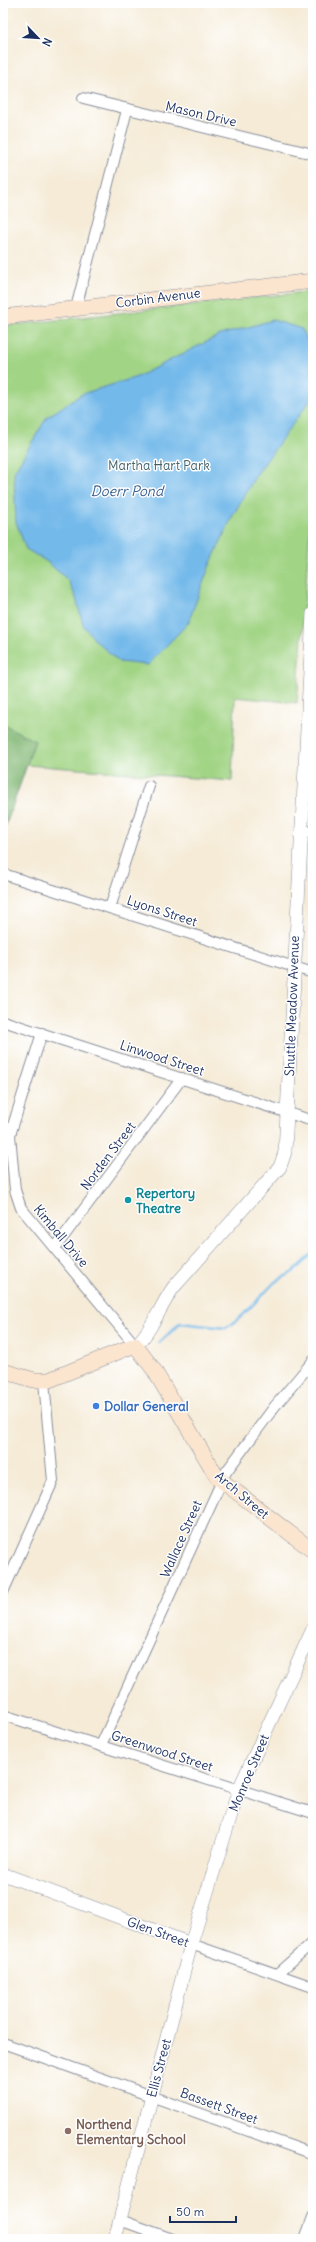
<svg xmlns="http://www.w3.org/2000/svg" width="316" height="2242" viewBox="0 0 316 2242" font-family="Delius,sans-serif">
	<rect width="100%" height="100%" fill="#fff"/>
	<filter id="ink" filterUnits="userSpaceOnUse"><feTurbulence type="fractalNoise" baseFrequency=".025" numOctaves="2"/><feDisplacementMap in="SourceGraphic" scale="8" xChannelSelector="R" yChannelSelector="G"/><feConvolveMatrix kernelMatrix="1 2 1 2 8 2 1 2 1" color-interpolation-filters="sRGB"/></filter>
	<filter id="wash" filterUnits="userSpaceOnUse"><feTurbulence type="fractalNoise" baseFrequency=".012" numOctaves="4" result="noise"/><feDisplacementMap in="SourceGraphic" scale="16" xChannelSelector="R" yChannelSelector="G"/><feGaussianBlur stdDeviation="0.9" result="paint"/><feColorMatrix in="noise" values="0 0 0 0 0 0 0 0 0 0 0 0 0 0 0 0 0 1.4 0 .05"/><feComposite in="paint" operator="in"/></filter>
	<g filter="url(#wash)">
		<rect width="100%" height="100%" fill="#f5ebd7"/>
		<path fill="#a1d484" stroke="#5e8271" d="M 313,291 L 313,489 L 297,703 L 235,697 L 232,781 L 27,765 L 3,833 L 3,326 Z"/>
		<path fill="#80b672" stroke="#4e7268" d="M 3,724 L 35,741 L 3,833 Z"/>
		<path fill="#73b9ea" stroke="#4774a4" d="M 273,320 L 302,329 L 313,352 L 313,396 L 256,475 L 232,517 L 209,567 L 188,623 L 148,665 L 119,662 L 95,640 L 83,625 L 76,598 L 68,580 L 46,561 L 26,549 L 16,522 L 14,472 L 47,417 L 82,394 L 137,377 L 220,335 Z"/>
		<g fill="none" stroke-linecap="round" stroke-linejoin="round">
			<path stroke="#73b9ea" stroke-width="2.5" d="M 159,1343 L 180,1323 L 226,1328 L 242,1316 L 275,1282 L 293,1272 L 313,1253"/>
		</g>
	</g>
	<g filter="url(#ink)">
		<g fill="none" stroke-linecap="round" stroke-linejoin="round">
			<g stroke="#888d9a" stroke-width="12">
				<path id="minor" d="M 83,98 L 313,154
					M 76,308 L 127,110
					M 302,829 L 313,833
					M 3,874 L 313,973
					M 110,908 L 149,786
					M 3,1021 L 313,1121
					M 42,1033 L 10,1135 L 15,1190 L 21,1208 L 135,1345
					M 55,1248 L 182,1078
					M 3,1592 L 53,1481 L 44,1381
					M 3,1715 L 313,1813
					M 101,1745 L 226,1472 L 275,1406 L 313,1361
					M 191,1944 L 313,1987
					M 277,1974 L 313,1942
					M 3,2043 L 313,2154
					M 120,2220 L 172,2239
					M 305,2239 L 313,2217"/>
			</g>
			<g stroke="#888d9a" stroke-width="14">
				<path id="tertiary" d="M 135,1345 C 148,1338 162,1303 173,1288 L 280,1167 L 285,1152 L 313,613
					M 3,1874 L 191,1944
					M 115,2239 L 191,1944 L 239,1789 L 313,1629"/>
			</g>
			<g stroke="#888d9a" stroke-width="16">
				<path id="secondary" d="M 3,317 L 313,281
					M 3,1371 L 34,1380 L 49,1380 L 135,1345 L 154,1370 L 217,1477 L 313,1551"/>
			</g>
			<use href="#minor" stroke="#fff" stroke-width="10"/>
			<use href="#tertiary" stroke="#fff" stroke-width="13"/>
			<use href="#secondary" stroke="#fbe5cf" stroke-width="15"/>
		</g>
	</g>
	<circle fill="#0f9aa8" stroke="#fff" stroke-width="1.5" cx="128" cy="1200" r="4"/>
	<circle fill="#3f7fe0" stroke="#fff" stroke-width="1.5" cx="96" cy="1406" r="4"/>
	<circle fill="#8d6e63" stroke="#fff" stroke-width="1.5" cx="68" cy="2131" r="4"/>
	<g text-anchor="middle" dominant-baseline="central" stroke-width="3" stroke-linejoin="round" paint-order="stroke">
		<g font-size="13" fill="#1b2f5e" stroke="#fff">
			<text transform="translate(201 114) rotate(13)">Mason Drive</text>
			<text transform="translate(158 298) rotate(-7)">Corbin Avenue</text>
			<text transform="translate(162 911) rotate(18)">Lyons Street</text>
			<text transform="translate(292 1006) rotate(-88)">Shuttle Meadow Avenue</text>
			<text transform="translate(162 1058) rotate(18)">Linwood Street</text>
			<text transform="translate(108 1156) rotate(-53)">Norden Street</text>
			<text transform="translate(61 1236) rotate(50)">Kimball Drive</text>
			<text transform="translate(242 1495) rotate(40)">Arch Street</text>
			<text transform="translate(181 1539) rotate(-66)">Wallace Street</text>
			<text transform="translate(162 1751) rotate(18)">Greenwood Street</text>
			<text transform="translate(249 1773) rotate(-67)">Monroe Street</text>
			<text transform="translate(158 1932) rotate(20)">Glen Street</text>
			<text transform="translate(159 2068) rotate(-75)">Ellis Street</text>
			<text transform="translate(219 2106) rotate(20)">Bassett Street</text>
		</g>
		<g font-size="13" fill="#436169" stroke="#fff">
			<text x="159" y="465">Martha Hart Park</text>
		</g>
		<g font-size="13" font-weight="bold" fill="#0d838f" stroke="#fff" text-anchor="start">
			<text x="136" y="1193">Repertory<tspan x="136" dy="15">Theatre</tspan></text>
		</g>
		<g font-size="13" font-weight="bold" fill="#366cbe" stroke="#fff" text-anchor="start">
			<text x="104" y="1406">Dollar General</text>
		</g>
		<g font-size="13" font-weight="bold" fill="#785e54" stroke="#fff" text-anchor="start">
			<text x="76" y="2124">Northend<tspan x="76" dy="15">Elementary School</tspan></text>
		</g>
		<g font-size="14" font-style="italic" fill="#3a5f8f" stroke="#fff">
			<text x="127" y="491">Doerr Pond</text>
		</g>
	</g>
	<rect width="316" height="2242" fill="none" stroke="#fff" stroke-width="16"/>
	<g transform="translate(38 38) rotate(115)" stroke="#ffffff" stroke-width="3" paint-order="stroke">
	<path d="M0-3L7 15L0 10L-7 15Z" fill="#1b2f5e"/>
	<text y="-6" font-size="11" font-weight="bold" text-anchor="middle" fill="#1b2f5e">N</text>
	</g>
	<path d="M170 2216v6h66v-6" fill="none" stroke="#1b2f5e" stroke-width="2"/>
	<text x="176" y="2216" font-size="12" fill="#1b2f5e" stroke="#ffffff" stroke-width="3" paint-order="stroke">50 m</text>
</svg>
